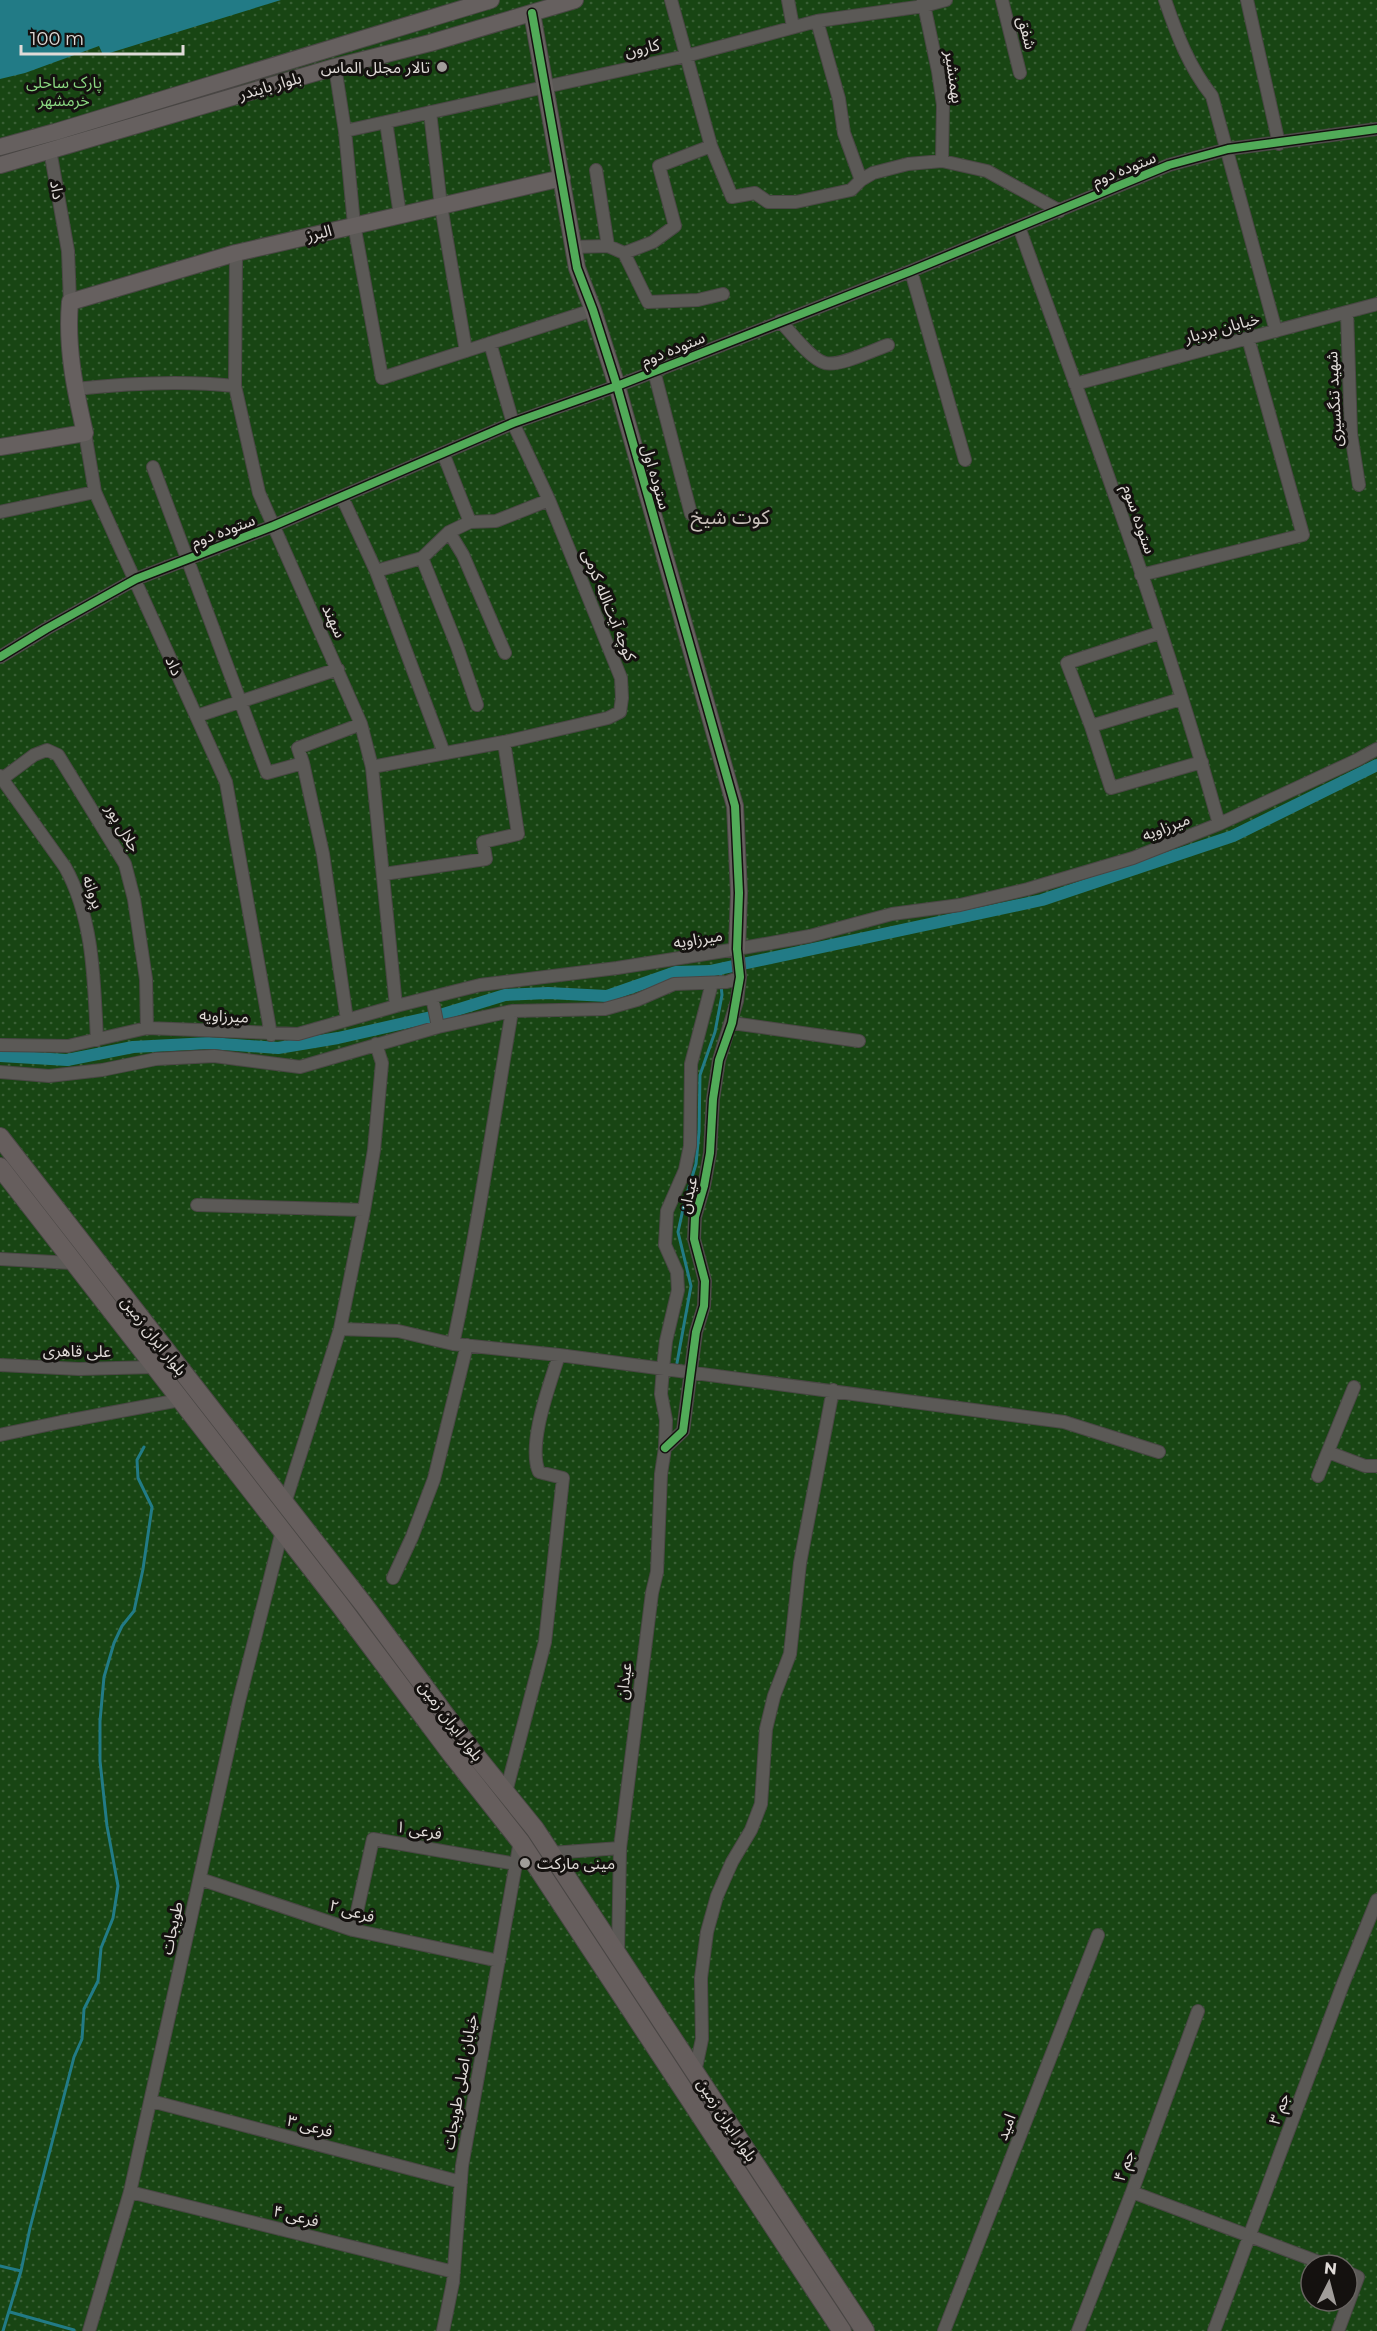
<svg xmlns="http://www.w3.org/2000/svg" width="1377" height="2331" viewBox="0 0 1377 2331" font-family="Montserrat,'Noto Sans Arabic',sans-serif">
	<defs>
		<pattern id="park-dots" width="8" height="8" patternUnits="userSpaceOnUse" patternTransform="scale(1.5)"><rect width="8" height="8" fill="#184513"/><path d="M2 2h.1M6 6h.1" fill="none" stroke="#395f35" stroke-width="1.8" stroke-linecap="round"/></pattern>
	</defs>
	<rect width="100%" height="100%" fill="#2c2926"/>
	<path fill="url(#park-dots)" fill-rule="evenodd" d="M 0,0 L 1377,0 L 1377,2331 L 0,2331 ZM 1311,2265 L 1347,2265 L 1347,2301 L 1311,2301 Z"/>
	<path fill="#227b86" d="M 0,0 L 281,0 L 103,55 L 99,46 L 25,73 L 0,79 Z"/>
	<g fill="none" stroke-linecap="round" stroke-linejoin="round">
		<path stroke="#227b86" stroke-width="3" d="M 720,969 L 721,979
			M 677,1363 L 691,1286 L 678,1232 L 685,1200 L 696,1164 L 699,1132 L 700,1075 L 715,1032 L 722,995 L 721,985
			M 0,2266 L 21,2271
			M 10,2312 L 74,2330
			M 3,2331 L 21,2271 L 30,2228 L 74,2057 L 82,2039 L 84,2009 L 98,1981 L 101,1948 L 113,1918 L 118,1886 L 107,1826 L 100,1761 L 100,1721 L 104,1677 L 114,1643 L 122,1626 L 134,1611 L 143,1569 L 152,1507 L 138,1478 L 137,1460 L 144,1447"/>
		<path stroke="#227b86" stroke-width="12" d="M 0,1056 L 67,1060 L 133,1047 L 209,1043 L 278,1048 L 338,1038 L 440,1015 L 505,995 L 548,993 L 607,996 L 676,972 L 710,971 L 1042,900 L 1233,836 L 1377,765"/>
		<g stroke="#494644" stroke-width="14">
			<path id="street" d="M 671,0 L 711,146
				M 788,0 L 793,27
				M 923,0 L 938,71 L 943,105 L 942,161
				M 1002,0 L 1020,73
				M 1165,0 C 1177,35 1189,67 1212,96 L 1276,331
				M 1247,0 L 1279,144
				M 817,21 L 839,99 L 844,133 L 861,180
				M 335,67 L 345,131 L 354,224 L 382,378 L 593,310
				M 430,112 L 441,206 L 466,351
				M 386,122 L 400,215
				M 345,131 L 686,56 L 817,21 L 924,6 L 946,0
				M 50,150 L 68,251 L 70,302
				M 596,170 L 608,246
				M 1019,227 C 1090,424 1163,622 1219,824
				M 573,247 L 608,246 L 624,253 L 653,242 L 675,226 L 659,166 L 711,146 L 732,197 L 755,193 L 768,202 L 796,202 L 851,190 L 861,180 L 873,173 L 908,164 L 942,161 L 987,171 L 1060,211
				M 236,253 L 235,386 L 259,493 L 361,724 L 372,767 L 396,1006
				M 624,253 L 648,302 L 698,300 L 723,294
				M 911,271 L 965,460
				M 1347,312 L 1351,434 L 1359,485
				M 780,321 C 791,332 810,359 825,363 C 840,367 873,350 888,345
				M 654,371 L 691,514
				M 1075,384 L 1377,304
				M 75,389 C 129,383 181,380 235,386
				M 85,433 L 95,492 L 226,782 L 271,1035
				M 443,453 L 470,522
				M 153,467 L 267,773 L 303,763 L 323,854 L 347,1020
				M 342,497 L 376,571 L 444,753
				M 0,512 L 95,492
				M 449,532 L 463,555 L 505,653
				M 422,558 L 457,646 L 477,705
				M 376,571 L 422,558 L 449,532 L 470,522 L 496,521 L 549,500
				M 1141,575 L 1303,535 L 1248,338
				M 0,657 L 46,629 L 136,579 L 273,526 L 513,423 L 617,386 L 911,271 L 1169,165 L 1228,149 L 1377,129
				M 1181,699 L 1091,726 L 1111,788 L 1202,762
				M 197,716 L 338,669
				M 1091,726 L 1067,663 L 1159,633
				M 303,763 L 298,748 L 361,724
				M 372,767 L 504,742 L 608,718 L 620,712 L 622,698 L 621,678 L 549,500 L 513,423 L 490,343
				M 0,776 L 65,867 C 94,919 94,983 97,1040
				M 2,779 L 34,755 L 47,750 L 58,755 L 125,864 L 134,899 L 146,979 L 147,1028
				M 384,874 L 486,859 L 483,842 L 518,834 L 504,742
				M 432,997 L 438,1027
				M 732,1023 L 859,1041
				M 0,1045 L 68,1046 L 147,1028 L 298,1034 L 396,1006 L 480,985 L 617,968 L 737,949 L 810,936 L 892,914 L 960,905 L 1028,889 L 1133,858 L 1219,824 L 1357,760 L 1377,749
				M 0,1072 L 49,1076 L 102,1070 L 156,1059 L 214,1056 L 300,1067 L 438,1027 L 512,1011 L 605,1009 L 637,1000 L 674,984 L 727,982 L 740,977
				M 197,1205 L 364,1210
				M 0,1259 L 72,1263
				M 340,1329 L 398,1331 L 453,1344 L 559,1355 L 1064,1422 L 1159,1452
				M 453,1344 C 477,1234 493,1122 512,1011
				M 0,1365 L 79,1369 L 154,1367
				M 0,1435 L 61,1422 L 180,1400
				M 665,1448 L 683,1431 L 696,1332 L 704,1306 L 705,1281 L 694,1239 L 695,1217 L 704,1186 L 710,1153 L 713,1099 L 719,1060 L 737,1001 L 740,977 L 737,949
				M 1328,1452 L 1365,1466 L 1377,1466
				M 1318,1476 L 1354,1387
				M 285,1503 L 340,1329 L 364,1210 L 374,1150 L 382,1063 L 376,1044
				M 393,1578 L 412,1537 L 434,1479 L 467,1345
				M 506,1792 L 545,1642 L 563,1478 L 539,1472 C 527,1444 550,1384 559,1355
				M 620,1848 L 652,1593 L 657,1572 L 661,1474 L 665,1448 L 666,1420 L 661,1394 L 663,1368 L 666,1341 L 678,1290 L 677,1272 L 665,1245 L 667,1211 L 685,1170 L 690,1146 L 691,1064 L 712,983
				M 551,1853 L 620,1848 L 618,1954
				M 200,1879 L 353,1930 L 499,1961
				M 353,1930 L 373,1839 L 516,1864
				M 695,2072 L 702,2039 L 701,1978 L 707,1932 L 717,1896 L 732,1862 L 751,1830 L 761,1804 L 766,1729 L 774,1696 L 790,1654 L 800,1563 L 833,1390
				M 151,2101 L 461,2182
				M 130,2192 L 454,2272
				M 1132,2192 L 1327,2265
				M 89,2331 L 130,2192 L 239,1701 L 282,1531
				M 443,2331 L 453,2282 L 462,2166 L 520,1841
				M 944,2331 L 1098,1935
				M 1078,2331 L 1132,2192 L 1198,2011
				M 1214,2331 L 1343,1984 L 1377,1900
				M 1338,2331 L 1358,2277 L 1347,2272"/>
		</g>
		<g stroke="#494644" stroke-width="18">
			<path id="secondary" d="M 532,13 L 577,268 L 593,310 L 617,386 L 735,806 L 739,893 L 737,949
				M 0,147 L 55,132 L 491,0
				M 0,165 L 335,67 L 430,43 L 575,0
				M 0,447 L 85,433 C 75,390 66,347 70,302 L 236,253 L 562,178"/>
		</g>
		<g stroke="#494644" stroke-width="20">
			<path id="primary" d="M 0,1137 L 364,1605 L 472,1751 L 535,1829 L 865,2331
				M 0,1167 L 340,1605 L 453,1756 L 520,1841 L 842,2331"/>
		</g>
		<use href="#street" stroke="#5b5956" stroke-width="12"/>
		<use href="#secondary" stroke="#66605f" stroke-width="16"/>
		<use href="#primary" stroke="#665e5d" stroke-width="18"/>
		<g stroke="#14110f" stroke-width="11">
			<path id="cycleway" d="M 532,13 L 577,268 L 593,310 L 617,386 L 735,806 L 739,893 L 737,949 L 740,977 L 732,1023 L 719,1060 L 713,1099 L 710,1153 L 704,1186 L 695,1217 L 694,1239 L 705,1281 L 704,1306 L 696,1332 L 683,1431 L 665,1448
				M 0,657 L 46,629 L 136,579 L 273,526 L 513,423 L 617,386 L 911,271 L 1169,165 L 1228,149 L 1377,129"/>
		</g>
		<use href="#cycleway" stroke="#51ab58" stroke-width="8"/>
	</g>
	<g fill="#a19d9a" stroke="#14110f" stroke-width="2">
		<circle cx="442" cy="67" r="6"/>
		<circle cx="525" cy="1863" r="6"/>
	</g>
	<g text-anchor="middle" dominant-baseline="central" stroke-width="6" stroke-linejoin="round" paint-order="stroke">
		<g font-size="16" fill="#e0dbd8" stroke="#14110f">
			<text transform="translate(1027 33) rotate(76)">شفق</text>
			<text transform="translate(642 48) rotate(-12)">کارون</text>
			<text transform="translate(954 77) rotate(82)">بهمنشیر</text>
			<text transform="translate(270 86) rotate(-16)">بلوار بایندر</text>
			<text transform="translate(1124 169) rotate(-22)">ستوده دوم</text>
			<text transform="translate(57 190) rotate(80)">داد</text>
			<text transform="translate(319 233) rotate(-14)">البرز</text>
			<text transform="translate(1222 328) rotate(-15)">خیابان بردبار</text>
			<text transform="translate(673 349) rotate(-22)">ستوده دوم</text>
			<text transform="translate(1334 399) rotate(-93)">شهید تنگسیری</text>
			<text transform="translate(656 477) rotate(74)">ستوده اول</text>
			<text transform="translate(1139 519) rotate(71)">ستوده سوم</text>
			<text transform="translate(223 531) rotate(-21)">ستوده دوم</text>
			<text transform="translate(609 605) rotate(68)">کوچه آیت‌الله کرمی</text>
			<text transform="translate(334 621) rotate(65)">سهند</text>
			<text transform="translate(174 666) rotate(66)">داد</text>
			<text transform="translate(1166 827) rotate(-21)">میرزاویه</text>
			<text transform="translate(123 828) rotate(60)">جلال پور</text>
			<text transform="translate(93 892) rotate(71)">پروانه</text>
			<text transform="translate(698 939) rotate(-9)">میرزاویه</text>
			<text transform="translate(224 1016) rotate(3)">میرزاویه</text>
			<text transform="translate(688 1195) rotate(-77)">عیدان</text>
			<text transform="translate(154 1336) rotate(52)">بلوار ایران زمین</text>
			<text transform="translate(77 1351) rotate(1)">علی قاهری</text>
			<text transform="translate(624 1681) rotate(-83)">عیدان</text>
			<text transform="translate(451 1721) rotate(53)">بلوار ایران زمین</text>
			<text transform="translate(419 1830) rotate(10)">فرعی ۱</text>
			<text transform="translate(352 1911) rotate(16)">فرعی ۲</text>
			<text transform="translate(172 1928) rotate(-78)">طویجات</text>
			<text transform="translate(460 2082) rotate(-80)">خیابان اصلی طویجات</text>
			<text transform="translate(1279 2109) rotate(-70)">جم ۳</text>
			<text transform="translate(727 2120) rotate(57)">بلوار ایران زمین</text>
			<text transform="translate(310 2126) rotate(15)">فرعی ۳</text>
			<text transform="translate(1006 2127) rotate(-69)">امید</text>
			<text transform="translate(1124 2166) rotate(-70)">جم ۴</text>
			<text transform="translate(296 2216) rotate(14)">فرعی ۴</text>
		</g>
		<g font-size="16" fill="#e0dbd8" stroke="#14110f" text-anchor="end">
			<text x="430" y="67">تالار مجلل الماس</text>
			<text x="537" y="1863" text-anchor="start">مینی مارکت</text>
		</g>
		<g font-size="16" fill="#8ad781" stroke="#14110f">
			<text x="64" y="82">پارک ساحلی<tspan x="64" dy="18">خرمشهر</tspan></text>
		</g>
		<g font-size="20" fill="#c6bdb7" stroke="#14110f">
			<text x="730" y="517">کوت شیخ</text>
		</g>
	</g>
	<g transform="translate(1329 2283) rotate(6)"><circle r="28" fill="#14110f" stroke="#66625f" stroke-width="1.5"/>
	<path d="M0-4.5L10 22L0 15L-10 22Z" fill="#a19d9a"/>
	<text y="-9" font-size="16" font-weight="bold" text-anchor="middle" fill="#e0dbd8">N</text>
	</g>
	<path d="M21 45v9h162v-9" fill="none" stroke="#e0dbd8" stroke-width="3"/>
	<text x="30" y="45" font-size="18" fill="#e0dbd8" stroke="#14110f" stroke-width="4.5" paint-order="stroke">100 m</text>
</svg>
